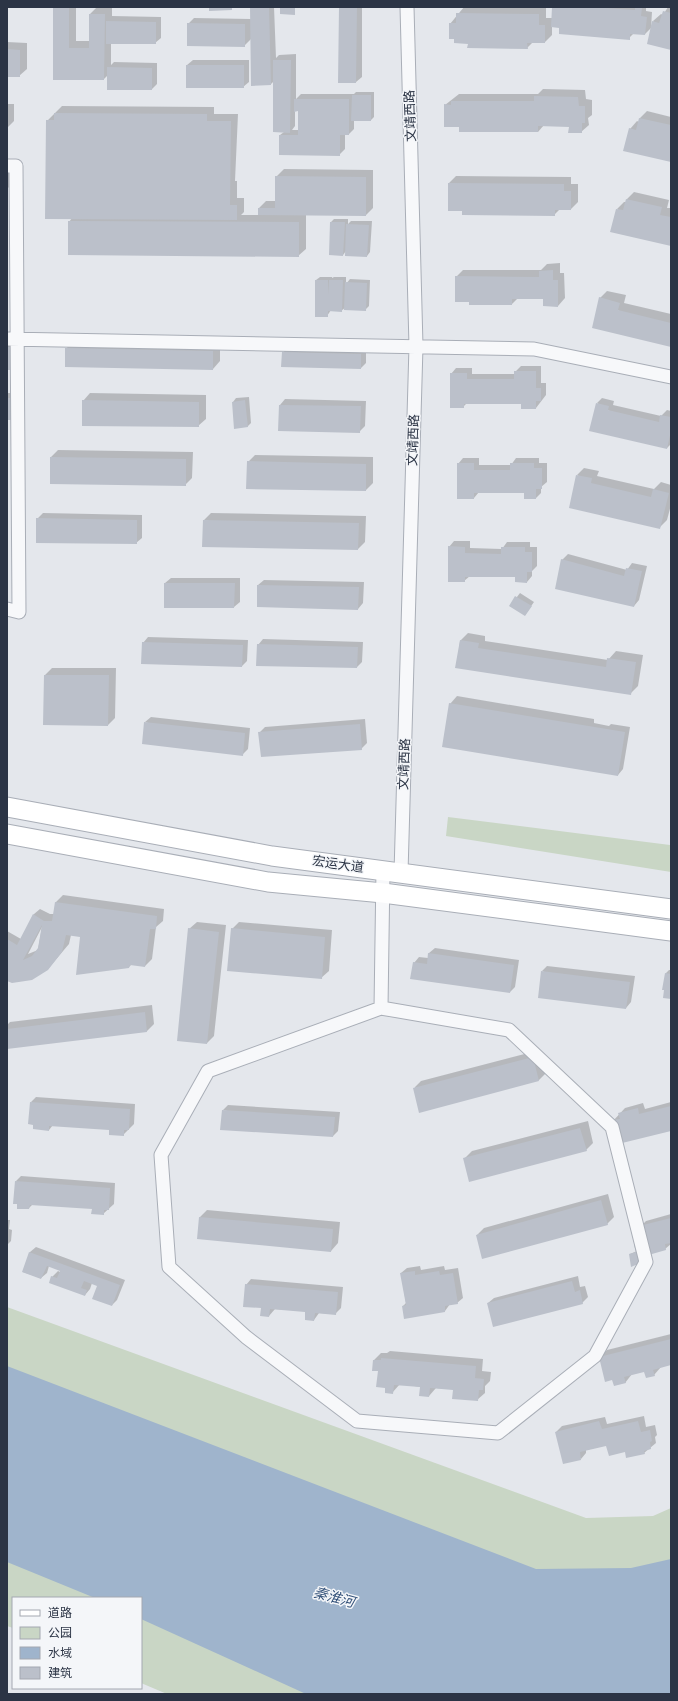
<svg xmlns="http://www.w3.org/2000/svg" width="678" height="1701" viewBox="0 0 678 1701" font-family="Helvetica,'Noto Sans SC',sans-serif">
	<rect width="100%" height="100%" fill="#e4e7ec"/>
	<path fill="#c9d6c5" d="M 448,817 L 670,845 L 671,838 L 671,872 L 446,836 Z
		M 7,1307 L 586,1518 L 653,1516 L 671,1508 L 671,1694 L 167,1694 L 141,1683 L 141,1598 L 13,1598 L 13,1628 L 7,1626 Z"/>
	<path fill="#9fb4cc" d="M 7,1366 L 536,1569 L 631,1568 L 671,1559 L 671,1694 L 306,1694 L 141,1619 L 141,1598 L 95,1598 L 7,1562 Z"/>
	<path fill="#0003" fill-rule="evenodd" d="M 54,7 L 76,7 L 76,41 L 90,41 L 90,14 L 97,7 L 112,7 L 112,16 L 161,17 L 161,38 L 155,43 L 111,43 L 111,65 L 114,62 L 157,63 L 157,84 L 152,89 L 108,75 L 104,79 L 54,79 Z
		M 251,7 L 274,7 L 276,58 L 279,55 L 296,54 L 296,99 L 301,94 L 354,94 L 356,92 L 374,92 L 374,117 L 371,120 L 354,120 L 354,129 L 349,134 L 345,134 L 345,149 L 339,155 L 280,135 L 284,132 L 274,81 L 271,84 L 251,39 L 244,46 L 188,24 L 194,18 L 251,19 ZM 299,110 L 299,130 L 292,130 L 295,126 L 295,111 Z
		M 340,7 L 362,7 L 362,77 L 356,82 L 339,82 Z
		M 464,7 L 546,7 L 546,18 L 552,18 L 553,7 L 646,7 L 646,11 L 652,12 L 651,28 L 645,34 L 634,33 L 629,38 L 552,26 L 552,35 L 545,42 L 533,42 L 527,48 L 469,43 L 455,38 L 450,24 Z
		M 668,7 L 671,7 L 671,49 L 653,21 L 661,14 L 663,15 Z
		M 7,42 L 27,43 L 27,69 L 19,76 L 7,76 Z
		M 193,60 L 249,60 L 249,82 L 243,87 L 187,65 Z
		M 543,89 L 585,90 L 586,99 L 592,100 L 592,115 L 588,118 L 589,125 L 581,132 L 570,126 L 544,125 L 538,132 L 460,131 L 460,126 L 445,105 L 459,94 L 538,94 Z
		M 7,104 L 14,104 L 14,121 L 8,127 L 7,127 Z
		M 62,106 L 214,107 L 214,114 L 238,114 L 235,181 L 237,181 L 237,198 L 244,198 L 244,212 L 241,215 L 259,215 L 259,208 L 266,201 L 276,201 L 276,177 L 284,169 L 373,170 L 373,208 L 366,215 L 306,215 L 306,249 L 298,256 L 69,222 L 72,218 L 47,121 Z
		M 647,111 L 671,117 L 671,161 L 630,129 L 637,121 L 639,122 L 640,118 Z
		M 7,160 L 14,182 L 8,188 L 7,188 Z
		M 456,176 L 571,177 L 571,184 L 578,184 L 578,202 L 571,209 L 560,209 L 554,215 L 463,210 L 449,183 Z
		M 634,192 L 669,200 L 667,208 L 671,208 L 671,245 L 617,209 L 624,202 L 626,202 L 627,199 Z
		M 334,219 L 348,219 L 348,224 L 351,221 L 372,221 L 370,252 L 367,256 L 346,251 L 343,255 L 331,222 Z
		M 560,263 L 560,273 L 564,273 L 565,298 L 558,306 L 544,298 L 518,298 L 512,304 L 470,301 L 456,277 L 463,270 L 541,270 L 547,264 Z
		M 320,277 L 332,277 L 332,278 L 334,277 L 346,277 L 346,284 L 350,279 L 370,280 L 369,306 L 365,310 L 346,307 L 341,311 L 331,310 L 327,316 L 316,280 Z
		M 607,291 L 626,295 L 624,303 L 671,314 L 671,346 L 600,298 Z
		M 73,341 L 220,344 L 220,361 L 213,369 L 66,349 Z
		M 7,342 L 15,342 L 15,364 L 10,369 L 7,369 Z
		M 288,347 L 366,349 L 366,363 L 361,368 L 283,353 Z
		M 521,366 L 541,366 L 541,383 L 546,383 L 546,395 L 536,408 L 522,403 L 467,403 L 463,407 L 451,374 L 456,368 L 472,368 L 472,374 L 515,374 L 515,372 Z
		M 7,393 L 17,393 L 16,414 L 11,419 L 7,419 Z
		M 90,393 L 206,395 L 206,419 L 198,426 L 83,401 Z
		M 249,397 L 251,423 L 247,427 L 233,402 L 236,398 Z
		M 602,398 L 614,401 L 613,405 L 661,416 L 667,410 L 671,411 L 671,444 L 667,448 L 597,403 Z
		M 285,399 L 366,401 L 365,426 L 359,432 L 279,430 L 280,405 Z
		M 58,450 L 193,452 L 192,478 L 185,485 L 51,483 L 51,457 Z
		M 255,455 L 373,457 L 373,483 L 366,490 L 248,462 Z
		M 463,458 L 479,458 L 479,465 L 511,465 L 516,458 L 539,458 L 539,463 L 547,463 L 547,482 L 541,487 L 541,493 L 536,498 L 525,492 L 479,492 L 474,498 L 458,464 Z
		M 584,468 L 599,471 L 597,476 L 654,489 L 661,482 L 671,485 L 671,505 L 667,520 L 660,527 L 577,475 Z
		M 43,513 L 142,515 L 142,538 L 136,543 L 37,519 Z
		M 211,513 L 366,516 L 365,542 L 358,549 L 204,520 Z
		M 454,541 L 470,541 L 470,548 L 502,549 L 507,542 L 530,542 L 530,547 L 537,547 L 537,566 L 532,571 L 532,576 L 527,582 L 516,576 L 470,576 L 464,581 L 449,547 Z
		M 568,554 L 627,570 L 632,563 L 647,566 L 639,600 L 634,606 L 562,560 Z
		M 171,578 L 240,578 L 240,602 L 234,607 L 165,607 L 165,583 Z
		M 264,580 L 364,582 L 363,603 L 358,609 L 258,585 Z
		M 520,593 L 534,602 L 525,615 L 510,606 Z
		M 468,633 L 485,636 L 485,641 L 608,660 L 616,651 L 643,655 L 638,686 L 630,694 L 457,667 L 460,641 Z
		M 148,637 L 248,640 L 247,661 L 242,666 L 143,643 Z
		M 263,639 L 363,642 L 362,662 L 357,667 L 258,645 Z
		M 52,668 L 116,668 L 115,718 L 108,725 L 45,675 Z
		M 457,696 L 594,719 L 594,723 L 609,726 L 611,724 L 630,727 L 623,769 L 618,775 L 450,704 Z
		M 151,717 L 250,728 L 248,749 L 242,755 L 145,722 Z
		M 365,719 L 367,743 L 361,749 L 259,733 L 265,727 Z
		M 63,895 L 164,909 L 163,921 L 156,927 L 152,959 L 145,966 L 132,964 L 129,967 L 82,936 L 71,935 L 69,944 L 47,970 L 7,980 L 7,931 L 21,939 L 34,914 L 40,909 L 50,914 L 54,914 L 56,902 ZM 42,927 L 38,950 L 28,954 Z
		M 197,922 L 226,925 L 214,1036 L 207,1043 L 189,929 Z
		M 239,922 L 332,930 L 329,971 L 321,978 L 232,929 Z
		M 435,948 L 519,960 L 515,987 L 510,992 L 414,963 L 419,957 L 428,958 L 429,953 Z
		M 547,966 L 635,976 L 631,1002 L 626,1008 L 542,971 Z
		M 669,970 L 671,970 L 671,998 L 666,973 Z
		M 152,1005 L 154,1024 L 147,1031 L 7,1048 L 7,1025 L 10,1022 Z
		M 540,1050 L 546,1073 L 539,1080 L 414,1088 L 421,1081 Z
		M 36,1097 L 135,1104 L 134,1124 L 123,1135 L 110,1129 L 53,1125 L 49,1130 L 31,1102 Z
		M 671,1102 L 671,1130 L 613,1121 L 625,1108 L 643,1103 L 645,1109 Z
		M 228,1105 L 340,1112 L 338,1131 L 333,1136 L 223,1110 Z
		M 588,1121 L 593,1143 L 586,1150 L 464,1159 L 472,1151 Z
		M 21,1176 L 115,1183 L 114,1204 L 103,1214 L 93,1208 L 33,1204 L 29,1208 L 16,1181 Z
		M 608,1194 L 614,1217 L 607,1224 L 477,1235 L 484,1228 Z
		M 207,1210 L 340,1222 L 338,1243 L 331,1251 L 198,1238 L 200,1217 Z
		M 671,1214 L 671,1244 L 665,1249 L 639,1248 L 639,1262 L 637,1264 L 630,1254 L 637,1251 L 640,1227 L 646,1221 Z
		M 7,1220 L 10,1220 L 9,1229 L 12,1230 L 11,1241 L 7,1245 Z
		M 36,1247 L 125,1280 L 117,1300 L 112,1305 L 98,1285 L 92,1283 L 90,1289 L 85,1295 L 52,1277 L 58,1271 L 60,1272 L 61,1270 L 49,1266 L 47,1273 L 41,1278 L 23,1272 L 30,1252 Z
		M 420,1266 L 421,1270 L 444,1266 L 445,1270 L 458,1268 L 463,1298 L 457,1303 L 450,1304 L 445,1311 L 403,1306 L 406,1303 L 401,1273 L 407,1268 Z
		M 578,1276 L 580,1287 L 585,1286 L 588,1297 L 582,1303 L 488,1303 L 494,1298 Z
		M 251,1279 L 343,1287 L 341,1308 L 335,1314 L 319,1313 L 314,1320 L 306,1311 L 275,1309 L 269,1316 L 246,1285 Z
		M 671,1334 L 671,1364 L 661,1367 L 654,1375 L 645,1371 L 632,1374 L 625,1383 L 600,1357 L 607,1350 Z
		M 390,1351 L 483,1359 L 482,1371 L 491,1372 L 490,1381 L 485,1386 L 485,1393 L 477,1400 L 454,1389 L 436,1388 L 429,1396 L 421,1387 L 400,1384 L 392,1393 L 386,1387 L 374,1360 L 381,1353 L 387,1353 Z
		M 644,1416 L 646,1427 L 655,1425 L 657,1435 L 655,1437 L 656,1443 L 644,1453 L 626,1451 L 607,1445 L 586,1450 L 586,1453 L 581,1459 L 556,1432 L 562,1426 L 605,1417 L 607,1424 Z"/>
	<path fill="#bbc0ca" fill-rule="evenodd" d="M 53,7 L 69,7 L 69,48 L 89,48 L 89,14 L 105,14 L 104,80 L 53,80 Z
		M 209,7 L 232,7 L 232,10 L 209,11 Z
		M 250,7 L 269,7 L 271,85 L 251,86 Z
		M 280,7 L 295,7 L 295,15 L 280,14 Z
		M 339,7 L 357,7 L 356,83 L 338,83 Z
		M 552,7 L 592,7 L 635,10 L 635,7 L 642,8 L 641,16 L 647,17 L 645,35 L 630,34 L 630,40 L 559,34 L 559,28 L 551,27 Z
		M 663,11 L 671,13 L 671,50 L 647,44 L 652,21 L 659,23 Z
		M 456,13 L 539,14 L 539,25 L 545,25 L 545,43 L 527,43 L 528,49 L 467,48 L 468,44 L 454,43 L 454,39 L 449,39 L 449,23 L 456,23 Z
		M 106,21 L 156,22 L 156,44 L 106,44 Z
		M 187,23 L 245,24 L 245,47 L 187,46 Z
		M 7,49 L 20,50 L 20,77 L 7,77 Z
		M 273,60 L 291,60 L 290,133 L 273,132 Z
		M 186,65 L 244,65 L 244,88 L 186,88 Z
		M 107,67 L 152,68 L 152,90 L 107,90 Z
		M 352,95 L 371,95 L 371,121 L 351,121 Z
		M 534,96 L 578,97 L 579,106 L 585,106 L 585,123 L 582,123 L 582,133 L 568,133 L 569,127 L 538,126 L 538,132 L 459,132 L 459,127 L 444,127 L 444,104 L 451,105 L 451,101 L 534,101 Z
		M 294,99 L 349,99 L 349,135 L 340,135 L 340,156 L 279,155 L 279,135 L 298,135 L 298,111 L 294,112 Z
		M 54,113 L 207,114 L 207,121 L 231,121 L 230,205 L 237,205 L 237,220 L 45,219 L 46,120 L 54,120 Z
		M 639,118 L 671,125 L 671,162 L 623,151 L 629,128 L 636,130 Z
		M 275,176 L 366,177 L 366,216 L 258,215 L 258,208 L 275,208 Z
		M 448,183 L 564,184 L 564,191 L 571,191 L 571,210 L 555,210 L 555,216 L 462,215 L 462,211 L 448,211 Z
		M 626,199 L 662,207 L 660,215 L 671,217 L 671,246 L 610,232 L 616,209 L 623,210 Z
		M 68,221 L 299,222 L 299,257 L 68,255 Z
		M 330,222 L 345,222 L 343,256 L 329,255 Z
		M 346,224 L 369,225 L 367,257 L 345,256 Z
		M 553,270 L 553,280 L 558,280 L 558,307 L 543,306 L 543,299 L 512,299 L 512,305 L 469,305 L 469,302 L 455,302 L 455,276 L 539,277 L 539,271 Z
		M 315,280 L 328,280 L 329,295 L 329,280 L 343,280 L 342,312 L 328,311 L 328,317 L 315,317 Z
		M 345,282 L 367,283 L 366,311 L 344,310 Z
		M 599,297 L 620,303 L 618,310 L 671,323 L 671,347 L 592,328 Z
		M 7,347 L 10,347 L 10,370 L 7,370 Z
		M 65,348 L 213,351 L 213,370 L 65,367 Z
		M 282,352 L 361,354 L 361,369 L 281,367 Z
		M 514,371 L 536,371 L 536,388 L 541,388 L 541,401 L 536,401 L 536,409 L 521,409 L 521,404 L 464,404 L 464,408 L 450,408 L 450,373 L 467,373 L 467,379 L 514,379 Z
		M 7,398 L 12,398 L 11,420 L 7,420 Z
		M 82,400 L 199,402 L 199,427 L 82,426 Z
		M 245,400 L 248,427 L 234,429 L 232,402 Z
		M 596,403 L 609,406 L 608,410 L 659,422 L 660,415 L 671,417 L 671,431 L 667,449 L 589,431 Z
		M 279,405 L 361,406 L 360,433 L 278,431 Z
		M 50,457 L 186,459 L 186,486 L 50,484 Z
		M 247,461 L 366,464 L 366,491 L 246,489 Z
		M 457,463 L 474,463 L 474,470 L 510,470 L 510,463 L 534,463 L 534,468 L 542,468 L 542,489 L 536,489 L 536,499 L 524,499 L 524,493 L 474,493 L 474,499 L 457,499 Z
		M 576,475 L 592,478 L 591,483 L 651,497 L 653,489 L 669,493 L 660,529 L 569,508 Z
		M 36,518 L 137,520 L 137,544 L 36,543 Z
		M 203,520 L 359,523 L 358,550 L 202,547 Z
		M 448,546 L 465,547 L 465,553 L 501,554 L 501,547 L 525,547 L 525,552 L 532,552 L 532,572 L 527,572 L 527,583 L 515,582 L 515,577 L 465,577 L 465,582 L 448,582 Z
		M 561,559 L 624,576 L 626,568 L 642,571 L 634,607 L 555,589 Z
		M 164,583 L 235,583 L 234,608 L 164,608 Z
		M 257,585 L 359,587 L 358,610 L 257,607 Z
		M 515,596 L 532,606 L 525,616 L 509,606 Z
		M 460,640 L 479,643 L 478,648 L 606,667 L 607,658 L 636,662 L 631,695 L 455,668 Z
		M 142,642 L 243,645 L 242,667 L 141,664 Z
		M 257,644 L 358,647 L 357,668 L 256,666 Z
		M 44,675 L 109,675 L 108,726 L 43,725 Z
		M 449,703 L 625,732 L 618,776 L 442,747 Z
		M 144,722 L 245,733 L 243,756 L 142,744 Z
		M 360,724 L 362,750 L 261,757 L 258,732 Z
		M 55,902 L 157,916 L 156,929 L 150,929 L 145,967 L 130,965 L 129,968 L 76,975 L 80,937 L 66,935 L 62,952 L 48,970 L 32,980 L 12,983 L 7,981 L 7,939 L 17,945 L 33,914 L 44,921 L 52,921 ZM 42,925 L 38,948 L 32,956 L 23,960 Z
		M 188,928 L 219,932 L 207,1044 L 177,1041 Z
		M 231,928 L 325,937 L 322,979 L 227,971 Z
		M 428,953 L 514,965 L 510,993 L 410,979 L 413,962 L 427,964 Z
		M 541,971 L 630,982 L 626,1009 L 538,998 Z
		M 665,973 L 671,974 L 671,999 L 663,998 L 664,990 L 662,990 Z
		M 145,1012 L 147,1032 L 7,1049 L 7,1029 Z
		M 533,1057 L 539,1081 L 419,1113 L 413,1088 Z
		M 30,1102 L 130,1109 L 129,1130 L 124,1130 L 124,1136 L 109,1135 L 109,1130 L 49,1126 L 49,1131 L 33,1129 L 33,1125 L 28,1124 Z
		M 671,1106 L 671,1131 L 618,1144 L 612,1120 L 620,1119 L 618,1113 L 638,1108 L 639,1114 Z
		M 222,1110 L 335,1117 L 333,1137 L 220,1130 Z
		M 580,1128 L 587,1151 L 469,1182 L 463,1158 Z
		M 15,1181 L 110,1188 L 109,1210 L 104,1210 L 104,1215 L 91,1214 L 92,1209 L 30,1205 L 29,1209 L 17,1209 L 17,1204 L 13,1204 Z
		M 601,1200 L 608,1225 L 482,1259 L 476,1235 Z
		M 199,1217 L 333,1229 L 331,1252 L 197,1239 Z
		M 671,1218 L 671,1243 L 665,1244 L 666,1250 L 645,1256 L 638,1250 L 638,1264 L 631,1267 L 629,1254 L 636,1252 L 634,1245 L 636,1244 L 639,1226 Z
		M 29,1252 L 120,1285 L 112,1306 L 92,1299 L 97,1286 L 84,1281 L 81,1288 L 87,1290 L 85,1296 L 49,1283 L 51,1276 L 57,1278 L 60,1271 L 47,1266 L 41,1279 L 22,1272 Z
		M 415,1271 L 415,1275 L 439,1271 L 440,1275 L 453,1273 L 458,1304 L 445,1306 L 445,1312 L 404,1319 L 402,1306 L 406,1305 L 400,1273 Z
		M 572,1281 L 575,1292 L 580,1290 L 583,1304 L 493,1327 L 487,1303 Z
		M 245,1284 L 338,1292 L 336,1315 L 315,1313 L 314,1321 L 305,1320 L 305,1312 L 270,1309 L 269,1317 L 260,1316 L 261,1308 L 243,1307 Z
		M 671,1339 L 671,1365 L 653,1370 L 655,1376 L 646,1378 L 644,1372 L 624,1377 L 626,1383 L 614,1386 L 612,1380 L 605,1382 L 599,1357 Z
		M 381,1358 L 476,1366 L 475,1378 L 484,1379 L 483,1390 L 479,1390 L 478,1401 L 452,1399 L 453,1390 L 430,1388 L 429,1397 L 419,1396 L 420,1387 L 394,1385 L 393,1394 L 385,1393 L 385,1388 L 376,1387 L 378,1371 L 372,1371 L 373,1360 L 381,1360 Z
		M 599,1421 L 602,1429 L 638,1421 L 641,1432 L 650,1430 L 652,1441 L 650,1442 L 651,1449 L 644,1451 L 645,1454 L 626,1458 L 625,1452 L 609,1456 L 606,1446 L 580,1452 L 581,1460 L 563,1464 L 555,1432 Z"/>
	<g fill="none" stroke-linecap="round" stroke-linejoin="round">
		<g stroke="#a9aeb7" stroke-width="15">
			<path id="minor" d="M 7,166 L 16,166 L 19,612 L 7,609
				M 7,339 L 534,349 L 671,377
				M 401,873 L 416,346 L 407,7
				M 381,1008 L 208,1071 L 161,1155 L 169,1267 L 246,1337 L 357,1421 L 498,1433 L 595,1356 L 646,1262 L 612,1127 L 509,1030 L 381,1008 L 383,870"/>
		</g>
		<g stroke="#a9aeb7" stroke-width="21">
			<path id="secondary" d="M 7,807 L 272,856 L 671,909
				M 7,834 L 268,882 L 383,893 L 671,931"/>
		</g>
		<use href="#minor" stroke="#f7f8fa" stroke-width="13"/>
		<use href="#secondary" stroke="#fff" stroke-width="19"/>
	</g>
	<g text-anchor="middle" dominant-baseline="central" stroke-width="3" stroke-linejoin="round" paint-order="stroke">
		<g font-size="13" fill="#2b3445" stroke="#f4f6f9">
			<text transform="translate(410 116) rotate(-92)">文靖西路</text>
			<text transform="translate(413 440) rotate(-88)">文靖西路</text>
			<text transform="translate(404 764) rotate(-88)">文靖西路</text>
			<text transform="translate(338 864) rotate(8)">宏运大道</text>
		</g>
		<g font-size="14" font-style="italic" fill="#34527a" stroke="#f4f6f9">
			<text transform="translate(334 1597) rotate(15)">秦淮河</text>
		</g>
	</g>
	<rect width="678" height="1701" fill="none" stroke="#2b3445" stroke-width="16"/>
	<rect x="12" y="1597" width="130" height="92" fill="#f4f6f9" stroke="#a4a8b1"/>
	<rect x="20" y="1610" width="20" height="6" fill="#ffffff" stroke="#a4a8b1"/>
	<text x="48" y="1617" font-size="12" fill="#2b3445">道路</text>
	<rect x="20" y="1627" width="20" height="12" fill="#c9d6c5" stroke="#a4a8b1"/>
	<text x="48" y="1637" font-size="12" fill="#2b3445">公园</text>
	<rect x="20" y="1647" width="20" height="12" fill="#9fb4cc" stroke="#a4a8b1"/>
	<text x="48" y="1657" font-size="12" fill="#2b3445">水域</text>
	<rect x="20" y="1667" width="20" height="12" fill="#bbc0ca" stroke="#a4a8b1"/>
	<text x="48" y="1677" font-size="12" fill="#2b3445">建筑</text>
</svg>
